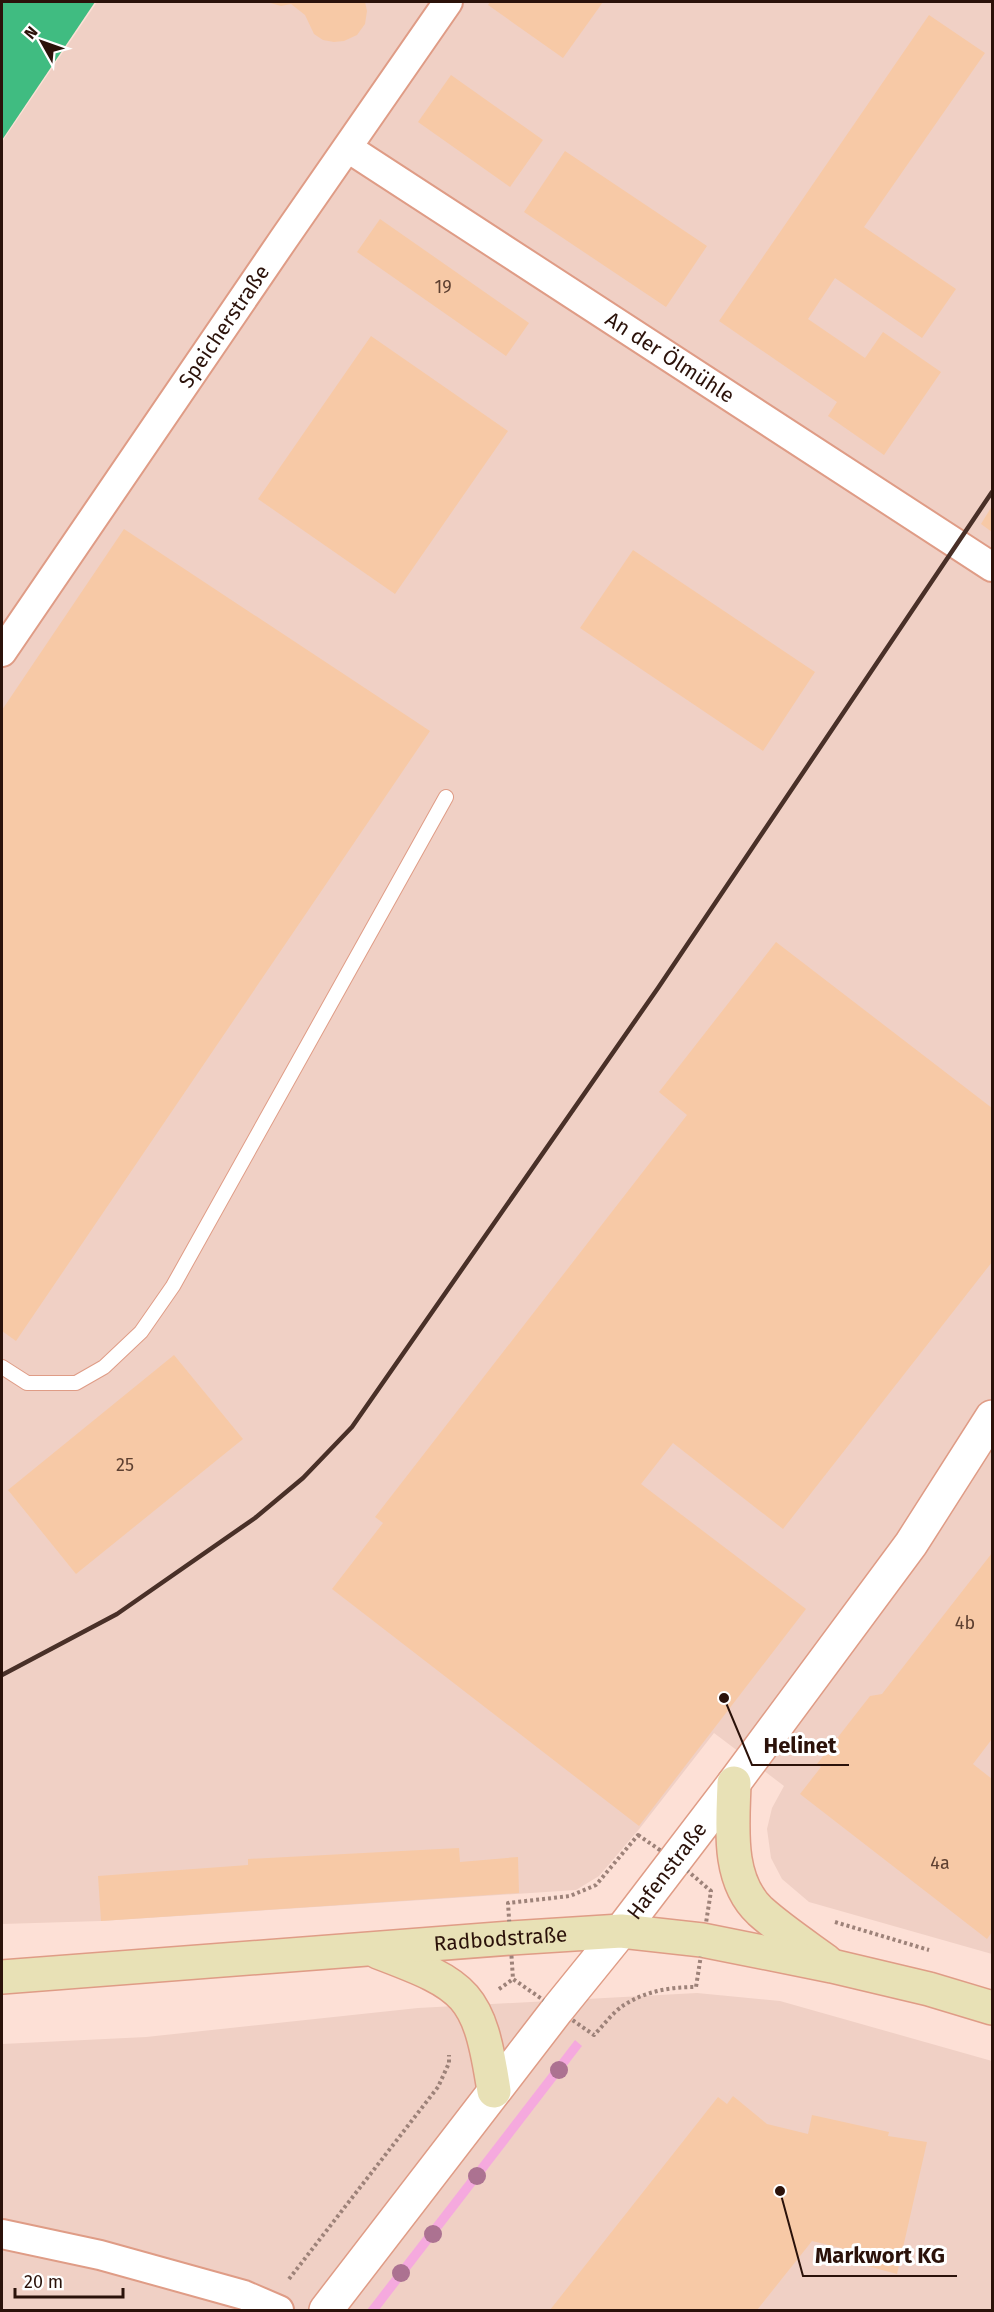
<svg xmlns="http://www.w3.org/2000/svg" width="994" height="2312" viewBox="0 0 994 2312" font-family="'Fira Sans',sans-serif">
	<rect width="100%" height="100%" fill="#fde0d6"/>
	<path fill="#f0d0c5" d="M 97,2 L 992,2 L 992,1954 L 809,1902 L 782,1879 L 771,1858 L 767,1829 L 772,1808 L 784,1786 L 714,1733 L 640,1828 L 599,1876 L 576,1890 L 101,1921 L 2,1924 L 2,142 Z
		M 697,1993 L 780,2001 L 992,2061 L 992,2310 L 2,2310 L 2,2044 L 146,2037 L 418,2008 Z"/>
	<path fill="#f5a9de" d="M 575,2040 L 582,2046 L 379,2310 L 367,2310 Z"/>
	<path fill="#40bc81" d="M 2,2 L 95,2 L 2,140 Z"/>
	<path fill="#f7c9a6" d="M 267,2 L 365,2 L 367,11 L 365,24 L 357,35 L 344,41 L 334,42 L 323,40 L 314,34 L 305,15 L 291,4 L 281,6 Z
		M 490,2 L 603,2 L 563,58 L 488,5 Z
		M 929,15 L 985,53 L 864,227 L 956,289 L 922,338 L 835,278 L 808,319 L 865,358 L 883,332 L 941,372 L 884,455 L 828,416 L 837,402 L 719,321 Z
		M 451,75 L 543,140 L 510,187 L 418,122 Z
		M 565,151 L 707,246 L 666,307 L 524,212 Z
		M 380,219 L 529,323 L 506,356 L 357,252 Z
		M 371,336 L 508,431 L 395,594 L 258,499 Z
		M 992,506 L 992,532 L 981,524 Z
		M 124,529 L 430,731 L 16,1341 L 2,1331 L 2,710 Z
		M 633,550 L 815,672 L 763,751 L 580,628 Z
		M 776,942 L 992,1108 L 992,1262 L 783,1529 L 673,1443 L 641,1484 L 806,1609 L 639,1826 L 332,1589 L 383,1523 L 375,1517 L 687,1115 L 659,1092 Z
		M 174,1355 L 243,1439 L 76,1574 L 8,1490 Z
		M 992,1553 L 992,1739 L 973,1764 L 992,1779 L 992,1932 L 987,1939 L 800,1794 L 821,1767 L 817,1764 L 870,1696 L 882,1694 Z
		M 459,1848 L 460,1862 L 518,1857 L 519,1893 L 101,1921 L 98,1876 L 248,1865 L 248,1859 Z
		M 733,2096 L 767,2124 L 808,2134 L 812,2115 L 889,2132 L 888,2136 L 927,2142 L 897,2274 L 860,2264 L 861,2253 L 812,2241 L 757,2310 L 550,2310 L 718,2097 L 727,2104 Z"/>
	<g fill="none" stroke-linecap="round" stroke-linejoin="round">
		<g stroke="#df9c86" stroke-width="16">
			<path id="service" d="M 2,1367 L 27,1383 L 76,1383 L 104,1367 L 141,1332 L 173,1286 L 446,797"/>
		</g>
		<g stroke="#df9c86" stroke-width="32">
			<g id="minor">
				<path id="s1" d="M 348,148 L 992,567"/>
				<path id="s2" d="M 2,652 L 283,240 L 448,2"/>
				<path d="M 2,2234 L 100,2255 L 244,2295 L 279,2310"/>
			</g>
		</g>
		<g stroke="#df9c86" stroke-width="36">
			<g id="tertiary">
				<path id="s3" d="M 326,2310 L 557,2010 L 621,1931 L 734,1783 L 911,1544 L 992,1417"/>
			</g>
		</g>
		<g stroke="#df9c86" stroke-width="36">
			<g id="secondary">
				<path d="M 734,1783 C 733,1824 726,1879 760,1911 C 780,1929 804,1945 826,1961"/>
				<path d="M 378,1952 C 468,1986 479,1993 494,2091"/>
				<path id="s4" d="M 2,1977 L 511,1938 L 621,1931 L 702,1940 L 832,1966 L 929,1989 L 992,2008"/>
			</g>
		</g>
		<path stroke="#9d8279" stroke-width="4" stroke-dasharray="3 3" stroke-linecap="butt" d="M 638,1835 L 676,1861 L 711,1891 L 696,1987 C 670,1987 646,1991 624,2005 C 613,2012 603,2026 594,2035 L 513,1979 L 508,1903 L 570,1896 L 596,1885 Z
			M 835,1922 L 929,1950
			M 499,1989 L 513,1979
			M 289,2279 L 438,2087 L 449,2063 L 449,2055"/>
		<use href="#service" stroke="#fff" stroke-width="14"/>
		<use href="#minor" stroke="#fff" stroke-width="28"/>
		<use href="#tertiary" stroke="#fff" stroke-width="33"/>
		<use href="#secondary" stroke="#e8e1b6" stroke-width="33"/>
		<path stroke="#493028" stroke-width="4.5" d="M 2,1675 L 117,1614 L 255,1518 L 303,1478 L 352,1427 L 658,988 L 992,492"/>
	</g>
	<g fill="#ac7291">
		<circle cx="559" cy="2070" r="9"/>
		<circle cx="477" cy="2176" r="9"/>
		<circle cx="433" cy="2234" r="9"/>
		<circle cx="401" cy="2273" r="9"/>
	</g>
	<g text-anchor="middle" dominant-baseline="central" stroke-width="6" stroke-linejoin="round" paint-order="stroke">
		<g font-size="18" fill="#5e4031">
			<text x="443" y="287">19</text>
			<text x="125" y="1465">25</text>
			<text x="965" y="1623">4b</text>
			<text x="940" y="1863">4a</text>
		</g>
		<g font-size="21" fill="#2b120a" stroke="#fff">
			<text stroke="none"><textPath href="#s2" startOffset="394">Speicherstraße</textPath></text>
			<text stroke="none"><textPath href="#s1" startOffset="384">An der Ölmühle</textPath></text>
			<text stroke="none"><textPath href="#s3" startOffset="556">Hafenstraße</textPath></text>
			<text stroke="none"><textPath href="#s4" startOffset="500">Radbodstraße</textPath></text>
		</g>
	</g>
	<path fill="none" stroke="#2b120a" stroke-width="2" d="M724 1698L752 1765H849M780 2191L803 2276H957"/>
	<g fill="#2b120a" stroke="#fff" stroke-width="2">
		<circle cx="724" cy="1698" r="6"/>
		<circle cx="780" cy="2191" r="6"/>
	</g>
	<g font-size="22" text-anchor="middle" font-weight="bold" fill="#2b120a" stroke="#fff" stroke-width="6" stroke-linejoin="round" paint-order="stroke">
		<text x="800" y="1753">Helinet</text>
		<text x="880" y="2263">Markwort KG</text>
	</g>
	<rect width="994" height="2312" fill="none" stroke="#2b120a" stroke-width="6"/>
	<g transform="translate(42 42) rotate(310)" stroke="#ffffff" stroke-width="4.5" paint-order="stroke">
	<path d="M0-4.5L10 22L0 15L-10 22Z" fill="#2b120a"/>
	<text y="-9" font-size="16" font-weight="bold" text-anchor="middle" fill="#2b120a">N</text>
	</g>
	<path d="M15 2288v9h108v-9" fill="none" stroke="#2b120a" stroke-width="3"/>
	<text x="24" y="2288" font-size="18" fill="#2b120a" stroke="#ffffff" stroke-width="4.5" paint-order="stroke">20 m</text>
</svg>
